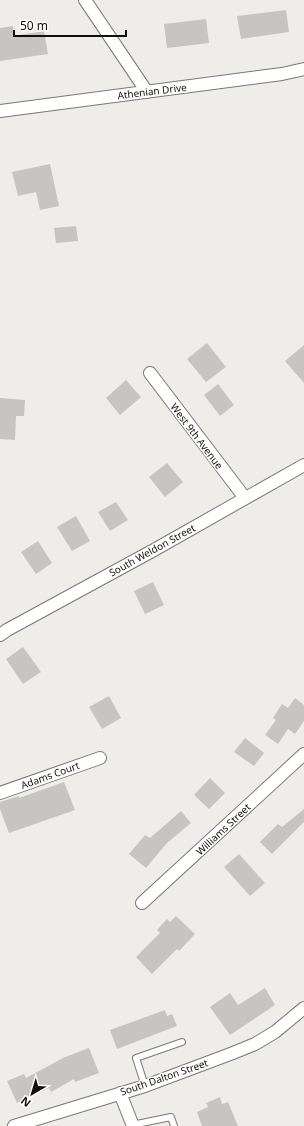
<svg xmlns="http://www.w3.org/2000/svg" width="304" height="1126" viewBox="0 0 304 1126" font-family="'Noto Sans',sans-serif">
	<rect width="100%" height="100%" fill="#efedea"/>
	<path fill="#c7c5c2" d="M 286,10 L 289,32 L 241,39 L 237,16 Z
		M 206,19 L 209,43 L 167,48 L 164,24 Z
		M 13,26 L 14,36 L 44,31 L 48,54 L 0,61 L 0,28 Z
		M 50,164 L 59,206 L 40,210 L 36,192 L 18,196 L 12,172 Z
		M 76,226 L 78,241 L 56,243 L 54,228 Z
		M 207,343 L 226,367 L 206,382 L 187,359 Z
		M 304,345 L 304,383 L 285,361 Z
		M 126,380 L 141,397 L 120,415 L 106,398 Z
		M 218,384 L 234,405 L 220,416 L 204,395 Z
		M 0,398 L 25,400 L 24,416 L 16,416 L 15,440 L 0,439 Z
		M 167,463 L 183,482 L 165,497 L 149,477 Z
		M 116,502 L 128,520 L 110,531 L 98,512 Z
		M 76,516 L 90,541 L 72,551 L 57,527 Z
		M 38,541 L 52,563 L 36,574 L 21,552 Z
		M 153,582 L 164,605 L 145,614 L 134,591 Z
		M 23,647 L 41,672 L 23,684 L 6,659 Z
		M 109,696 L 121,718 L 102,729 L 89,707 Z
		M 295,698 L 304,705 L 304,721 L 295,734 L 288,729 L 278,744 L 265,735 L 276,720 L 273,718 L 282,704 L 288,708 Z
		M 245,738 L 264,753 L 254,766 L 234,752 Z
		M 210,778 L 225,793 L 209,809 L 194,795 Z
		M 64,782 L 75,810 L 9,833 L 0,809 L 0,802 L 19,796 L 19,798 Z
		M 304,809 L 304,822 L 272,854 L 260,842 L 278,824 L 282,827 Z
		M 181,811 L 191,823 L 167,843 L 146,868 L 129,854 L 145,835 L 150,838 Z
		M 239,854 L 265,883 L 250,896 L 224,867 Z
		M 176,916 L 195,934 L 179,951 L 177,949 L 152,974 L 136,957 L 160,933 L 157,930 L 167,919 L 170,922 Z
		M 265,988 L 275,1005 L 230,1035 L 210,1007 L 230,993 L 238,1005 Z
		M 165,1010 L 167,1016 L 172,1014 L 177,1026 L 117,1049 L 110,1030 Z
		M 89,1048 L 99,1073 L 75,1082 L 74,1079 L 51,1092 L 49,1088 L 17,1103 L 7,1081 L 24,1074 L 26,1078 L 65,1057 Z
		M 220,1097 L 222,1104 L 228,1102 L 238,1126 L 202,1126 L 197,1112 L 208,1107 L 206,1103 Z"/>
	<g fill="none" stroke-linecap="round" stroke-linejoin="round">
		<g stroke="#797774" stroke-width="8">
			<path id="lane" d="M 145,1086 L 136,1058 L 182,1042
				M 132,1125 L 171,1117 L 174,1126"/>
		</g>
		<g stroke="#797774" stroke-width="14">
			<path id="street" d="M 85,0 L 147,92
				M 0,111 L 282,74 L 304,69
				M 150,373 L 245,498
				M 0,635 L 7,630 L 154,550 L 304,465
				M 0,793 L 100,758
				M 142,903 L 304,754
				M 120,1093 L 133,1126
				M 14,1126 L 145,1086 L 233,1053 L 255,1044 L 275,1032 L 304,1008"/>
		</g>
		<use href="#lane" stroke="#fff" stroke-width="6"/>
		<use href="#street" stroke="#fff" stroke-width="12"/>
	</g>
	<g text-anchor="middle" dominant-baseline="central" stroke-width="3" stroke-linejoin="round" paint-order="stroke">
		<g font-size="10" fill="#100f0e" stroke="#fff">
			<text transform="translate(152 91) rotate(-7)">Athenian Drive</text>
			<text transform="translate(197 436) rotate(53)">West 9th Avenue</text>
			<text transform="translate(152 550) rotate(-29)">South Weldon Street</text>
			<text transform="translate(50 775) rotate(-20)">Adams Court</text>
			<text transform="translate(223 829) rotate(-43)">Williams Street</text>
			<text transform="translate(164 1077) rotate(-19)">South Dalton Street</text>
		</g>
	</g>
	<g transform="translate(32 1094) rotate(218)" stroke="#ffffff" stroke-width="3" paint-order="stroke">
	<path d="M0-3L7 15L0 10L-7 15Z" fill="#100f0e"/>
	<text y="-6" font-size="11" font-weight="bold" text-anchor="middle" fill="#100f0e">N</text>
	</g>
	<path d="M14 30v6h112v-6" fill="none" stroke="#100f0e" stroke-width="2"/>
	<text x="20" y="30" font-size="12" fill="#100f0e" stroke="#ffffff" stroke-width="3" paint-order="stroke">50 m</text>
</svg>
